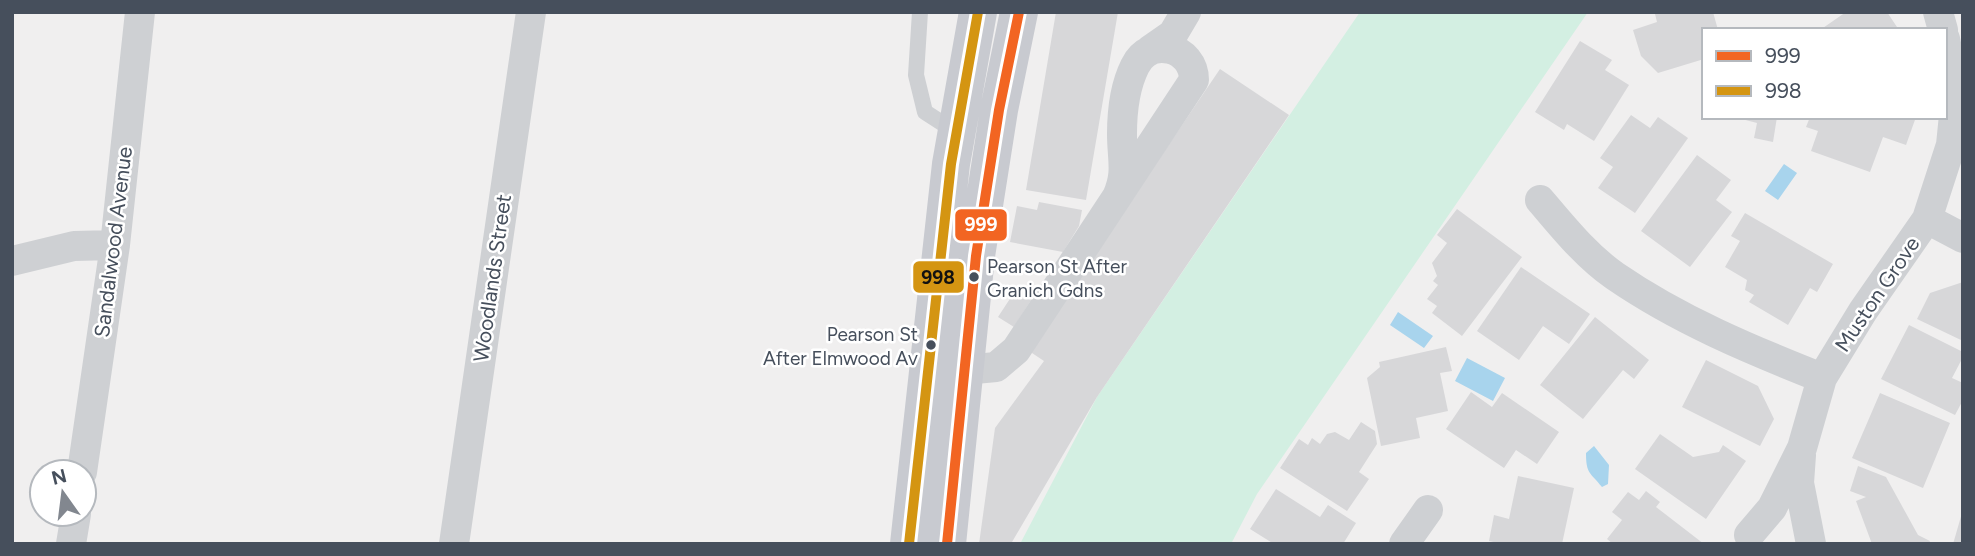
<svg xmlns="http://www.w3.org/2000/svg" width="1975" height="556" viewBox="0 0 1975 556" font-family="Figtree,sans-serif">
	<rect width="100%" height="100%" fill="#f0efef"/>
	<path fill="#d3efe2" d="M 1360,12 L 1588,12 L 1257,494 L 1231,544 L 1020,544 L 1097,397 Z"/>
	<path fill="#a8d4ed" d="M 1784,164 L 1797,173 L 1778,200 L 1765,191 Z
		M 1398,312 L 1433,336 L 1424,348 L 1390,325 Z
		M 1467,358 L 1505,378 L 1493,401 L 1455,381 Z
		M 1594,446 L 1609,465 L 1608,484 L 1602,487 C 1590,472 1586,474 1586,453 Z"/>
	<path fill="#d7d7d9" d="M 1056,12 L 1118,12 L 1086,200 L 1026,190 Z
		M 1662,12 L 1713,12 L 1718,30 L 1704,30 L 1704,59 L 1658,73 L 1641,56 L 1633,30 L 1657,22 L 1655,14 Z
		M 1846,12 L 1887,12 L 1899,30 L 1820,30 Z
		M 1580,41 L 1612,60 L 1605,70 L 1629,85 L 1594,141 L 1567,124 L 1564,130 L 1535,112 Z
		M 1220,69 L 1289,115 L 1097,397 L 1012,542 L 979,544 L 995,428 L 1044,361 L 1029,351 Z
		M 1631,115 L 1650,128 L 1658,117 L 1688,138 L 1635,213 L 1598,188 L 1613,167 L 1600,158 Z
		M 1734,117 L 1777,117 L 1773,142 L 1754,138 L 1757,123 Z
		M 1810,117 L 1916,117 L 1906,145 L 1883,137 L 1870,172 L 1811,151 L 1818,131 L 1806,127 Z
		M 1697,155 L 1731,180 L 1716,200 L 1732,212 L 1690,267 L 1641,231 Z
		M 1039,202 L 1082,210 L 1079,226 L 1063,252 L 1010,242 L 1017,206 L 1037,210 Z
		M 1457,209 L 1522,257 L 1462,336 L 1432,313 L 1437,306 L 1427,299 L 1438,285 L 1433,281 L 1437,276 L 1432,263 L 1447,243 L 1437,235 Z
		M 1745,213 L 1833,264 L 1817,292 L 1810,288 L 1788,325 L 1749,302 L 1754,295 L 1745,290 L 1747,280 L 1725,267 L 1740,241 L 1731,236 Z
		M 1521,267 L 1590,314 L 1569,344 L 1543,326 L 1519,360 L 1477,331 Z
		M 1963,282 L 1963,341 L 1917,319 L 1930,293 Z
		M 1017,288 L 1033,297 L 1014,327 L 998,317 Z
		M 1595,317 L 1649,360 L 1634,379 L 1623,370 L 1583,419 L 1540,385 Z
		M 1909,325 L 1963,352 L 1963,357 L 1952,378 L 1963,383 L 1963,400 L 1955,415 L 1881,379 Z
		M 1446,347 L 1452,371 L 1440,373 L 1448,411 L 1416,418 L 1420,438 L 1381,446 L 1367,378 L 1380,367 L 1379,362 Z
		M 1706,360 L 1758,386 L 1774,419 L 1760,446 L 1682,407 Z
		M 1471,392 L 1492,407 L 1502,393 L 1559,432 L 1537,464 L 1516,450 L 1504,468 L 1446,429 Z
		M 1880,393 L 1950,423 L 1923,488 L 1852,458 Z
		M 1361,422 L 1375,431 L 1377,444 L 1359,472 L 1369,479 L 1347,511 L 1280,468 L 1299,439 L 1308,445 L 1312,438 L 1320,444 L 1327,434 L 1335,432 L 1349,440 Z
		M 1660,434 L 1693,457 L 1719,452 L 1723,445 L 1746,461 L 1706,519 L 1635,469 Z
		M 1858,466 L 1886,477 L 1918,535 L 1930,541 L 1929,544 L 1872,544 L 1856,501 L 1866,497 L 1850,491 Z
		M 1518,476 L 1574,488 L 1562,544 L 1503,544 L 1489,541 L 1494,515 L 1509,519 Z
		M 1276,489 L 1320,517 L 1328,505 L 1356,523 L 1343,544 L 1274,544 L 1250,529 Z
		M 1646,491 L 1660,502 L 1656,507 L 1704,544 L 1613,544 L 1607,539 L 1622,520 L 1612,512 L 1628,492 L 1639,500 Z
		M 1962,513 L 1963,544 L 1953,544 Z"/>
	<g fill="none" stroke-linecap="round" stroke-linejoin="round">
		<path stroke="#ced0d3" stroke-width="16" d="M 920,12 L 916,75 L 925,112 L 956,132"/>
		<path stroke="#ced0d3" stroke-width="30" d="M 1938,12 L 1943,30
			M 1150,50 L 1173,34 L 1186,12
			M 1540,200 C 1563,227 1586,256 1615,276 C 1679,320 1751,350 1822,378
			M 1927,219 L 1963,238
			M 12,261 L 74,246 L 115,245
			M 964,370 L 996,367 L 1016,350 C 1075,260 1135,170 1194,80 C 1194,47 1150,35 1135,66 C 1125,86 1122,112 1122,134 C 1122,160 1128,172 1117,197
			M 1801,455 L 1799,483 L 1811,544
			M 82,472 L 115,245 L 140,12
			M 1749,535 L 1772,508 L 1802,448 L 1822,378 L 1863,311 L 1927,219 L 1951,145 L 1954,115 L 1953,79 L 1945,39
			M 71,544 L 76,514
			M 454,544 L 531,12
			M 1404,544 L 1428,510"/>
		<path stroke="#c8cad0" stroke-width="38" d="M 909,544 L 951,164 L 978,12
			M 947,544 L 976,256 L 999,110 L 1019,12"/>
		<g stroke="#fff" stroke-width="16">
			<path id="bus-1" d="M 947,544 L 976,256 L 999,110 L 1019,12"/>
		</g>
		<g stroke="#fff" stroke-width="16">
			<path id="bus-2" d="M 909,544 L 951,164 L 978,12"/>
		</g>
		<use href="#bus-1" stroke="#f26522" stroke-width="10"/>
		<use href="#bus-2" stroke="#d49512" stroke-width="10"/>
	</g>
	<g fill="#464f5c" stroke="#fff" stroke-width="2.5">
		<circle cx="974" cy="277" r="6"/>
		<circle cx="931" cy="345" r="6"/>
	</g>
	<g text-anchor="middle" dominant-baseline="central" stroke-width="5" stroke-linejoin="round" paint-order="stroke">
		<g font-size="19" fill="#464f5c" stroke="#fff" text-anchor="start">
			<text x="987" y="266">Pearson St After<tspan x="987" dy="24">Granich Gdns</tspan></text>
			<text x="918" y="334" text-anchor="end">Pearson St<tspan x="918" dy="24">After Elmwood Av</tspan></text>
		</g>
		<g font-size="21" fill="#464f5c" stroke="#fff">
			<text transform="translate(113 242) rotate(-83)">Sandalwood Avenue</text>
			<text transform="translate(492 278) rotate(-82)">Woodlands Street</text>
			<text transform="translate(1877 294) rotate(-56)">Muston Grove</text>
		</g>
	</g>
	<g stroke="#fff" stroke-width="2.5">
		<rect x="954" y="208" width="54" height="34" rx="7" fill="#f26522"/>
		<rect x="912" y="260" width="53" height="34" rx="7" fill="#d49512"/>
	</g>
	<g font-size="19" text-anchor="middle" font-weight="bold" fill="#fff">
		<text x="981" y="231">999</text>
	</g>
	<g font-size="19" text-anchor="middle" font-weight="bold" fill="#111">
		<text x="938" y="284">998</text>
	</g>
	<rect width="1975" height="556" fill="none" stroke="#464f5c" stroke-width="28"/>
	<rect x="1702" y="28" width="245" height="91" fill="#ffffff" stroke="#b5b9be" stroke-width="2"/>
	<rect x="1716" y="51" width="35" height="10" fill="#f26522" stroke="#b5b9be" stroke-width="2"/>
	<text x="1765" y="63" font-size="21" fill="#464f5c">999</text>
	<rect x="1716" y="86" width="35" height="10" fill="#d49512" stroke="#b5b9be" stroke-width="2"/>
	<text x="1765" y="98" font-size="21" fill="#464f5c">998</text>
	<g transform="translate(63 493) rotate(346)"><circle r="33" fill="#ffffff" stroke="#b5b9be" stroke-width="2"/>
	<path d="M0-5L12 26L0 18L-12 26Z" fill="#82878f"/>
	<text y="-10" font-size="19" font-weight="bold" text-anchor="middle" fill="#464f5c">N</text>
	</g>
</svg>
